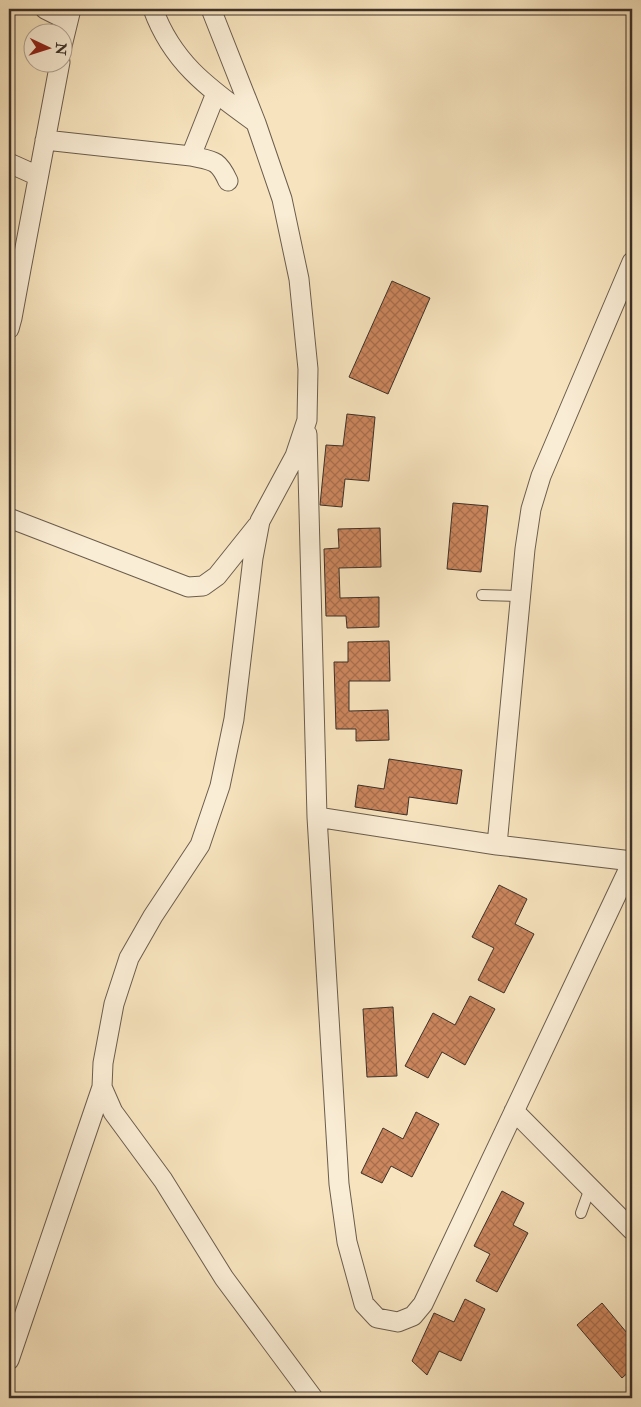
<svg xmlns="http://www.w3.org/2000/svg" width="641" height="1407" viewBox="0 0 641 1407" font-family="'IM FELL Double Pica',serif">
	<defs>
		<pattern id="building-cross-hatch" width="8" height="8" patternUnits="userSpaceOnUse" patternTransform="scale(1.25)"><rect width="8" height="8" fill="#cc865d"/><path d="M0 0l8 8M0 8l8-8" fill="none" stroke="#a76e4d"/></pattern>
	</defs>
	<rect width="100%" height="100%" fill="#f7e4be"/>
	<filter id="stains"><feTurbulence type="fractalNoise" baseFrequency=".004" numOctaves="4"/><feColorMatrix values="0 0 0 0 .2 0 0 0 0 .09 0 0 0 0 .02 0 0 0 .5 -.17"/></filter>
	<radialGradient id="worn" r=".72"><stop offset=".6" stop-color="#630" stop-opacity="0"/><stop offset="1" stop-color="#630" stop-opacity=".3"/></radialGradient>
	<path fill="url(#building-cross-hatch)" stroke="#3c3029" d="M 392,281 L 430,298 L 388,394 L 349,377 Z
		M 347,414 L 375,417 L 369,481 L 345,479 L 342,507 L 320,505 L 326,445 L 343,446 Z
		M 453,503 L 488,506 L 481,572 L 447,569 Z
		M 380,528 L 381,567 L 339,568 L 340,598 L 379,597 L 379,627 L 347,628 L 346,616 L 326,616 L 324,549 L 339,548 L 338,529 Z
		M 389,641 L 390,681 L 349,681 L 349,711 L 388,710 L 389,740 L 356,741 L 356,729 L 336,729 L 334,662 L 348,662 L 348,642 Z
		M 389,759 L 462,770 L 457,804 L 409,797 L 407,815 L 355,807 L 358,785 L 384,789 Z
		M 499,885 L 527,899 L 515,924 L 534,934 L 504,993 L 478,980 L 494,948 L 472,937 Z
		M 470,996 L 495,1009 L 465,1065 L 442,1052 L 428,1078 L 405,1066 L 433,1013 L 455,1025 Z
		M 393,1007 L 397,1076 L 367,1077 L 363,1009 Z
		M 416,1112 L 439,1124 L 412,1177 L 391,1166 L 382,1183 L 361,1173 L 383,1128 L 403,1139 Z
		M 502,1191 L 524,1203 L 513,1225 L 528,1233 L 497,1292 L 476,1281 L 490,1254 L 474,1246 Z
		M 465,1299 L 485,1309 L 461,1361 L 439,1351 L 427,1375 L 412,1361 L 434,1313 L 454,1322 Z
		M 602,1303 L 632,1339 L 632,1369 L 622,1378 L 577,1325 Z"/>
	<g fill="none" stroke-linecap="round" stroke-linejoin="round">
		<g stroke="#6b5d4e" stroke-width="12">
			<path id="service" d="M 482,595 L 521,596
				M 581,1213 L 590,1188"/>
		</g>
		<g stroke="#6b5d4e" stroke-width="21">
			<path id="minor" d="M 45,9 L 67,20
				M 153,9 C 173,64 210,89 255,122
				M 211,9 L 256,123 L 282,199 L 299,279 L 308,369 L 307,420 L 295,456 L 260,521 L 253,558 L 234,719 L 220,786 L 200,845 L 153,916 L 129,958 L 114,1004 L 103,1063 L 102,1087 L 113,1112 L 163,1180 L 224,1278 L 313,1398
				M 62,46 L 71,9
				M 45,140 L 191,156 C 213,161 218,159 228,181
				M 191,156 L 216,93
				M 9,163 L 38,176
				M 9,265 L 21,269 L 60,62
				M 9,329 L 12,318 L 21,269
				M 307,434 L 317,817 L 339,1184 L 347,1242 L 364,1304 L 377,1318 L 398,1322 L 413,1316 L 423,1304 L 632,862
				M 9,518 L 188,587 L 203,586 L 217,576 L 257,526
				M 317,817 L 497,845 L 632,861
				M 497,845 L 525,549 L 531,509 L 541,476 L 632,262
				M 514,1111 L 632,1230
				M 9,1360 L 102,1087"/>
		</g>
		<use href="#service" stroke="#faedd5" stroke-width="10"/>
		<use href="#minor" stroke="#faedd5" stroke-width="19"/>
	</g>
	<rect width="641" height="1407" fill="none" stroke="#f7e4be" stroke-width="30"/>
	<rect x="10" y="10" width="621" height="1387" fill="none" stroke="#3c3029" stroke-width="2.5"/>
	<rect x="15" y="15" width="611" height="1377" fill="none" stroke="#3c3029"/>
	<g transform="translate(48 48) rotate(94)"><circle r="24" fill="#faedd5" stroke="#aea190"/>
	<path d="M0-4L9 19L0 12L-9 19Z" fill="#8f2418"/>
	<text y="-8" font-size="14" font-weight="bold" text-anchor="middle" fill="#3c3029">N</text>
	</g>
	<rect width="100%" height="100%" filter="url(#stains)"/>
	<rect width="100%" height="100%" fill="url(#worn)"/>
</svg>
